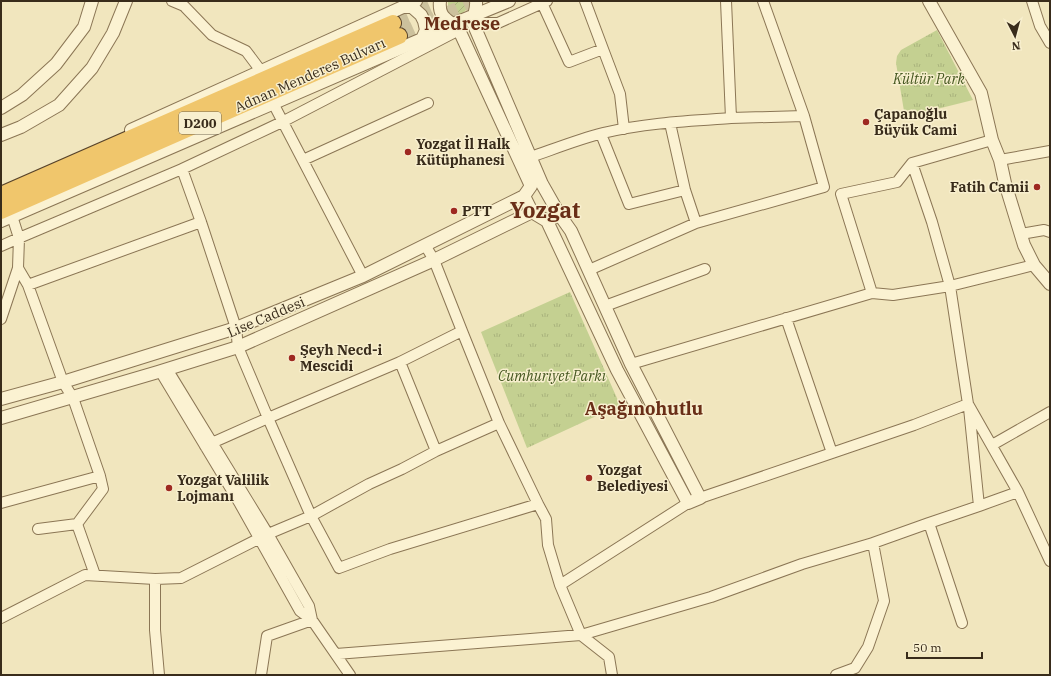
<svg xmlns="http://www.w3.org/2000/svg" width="1051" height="676" viewBox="0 0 1051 676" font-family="'IBM Plex Serif',serif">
	<defs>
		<pattern id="park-tufts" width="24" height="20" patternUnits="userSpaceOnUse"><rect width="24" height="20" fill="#c4d091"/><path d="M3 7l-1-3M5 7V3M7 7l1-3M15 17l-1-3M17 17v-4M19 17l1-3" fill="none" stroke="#a9b37c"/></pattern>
		<pattern id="garden-furrows" width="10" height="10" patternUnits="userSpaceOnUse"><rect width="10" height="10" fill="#c4d091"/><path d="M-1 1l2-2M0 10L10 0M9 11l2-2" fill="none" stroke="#a9b37c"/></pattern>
	</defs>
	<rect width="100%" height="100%" fill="#f1e6be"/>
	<path fill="url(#park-tufts)" d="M 937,30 L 973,100 L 905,117 L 896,63 L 897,56 L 901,50 Z
		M 570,292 L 620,405 L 527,448 L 481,332 Z"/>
	<path fill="url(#garden-furrows)" d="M 448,1 L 468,1 L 467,9 L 462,14 C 455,16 451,14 448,8 Z"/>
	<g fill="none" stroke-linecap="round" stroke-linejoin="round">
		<path stroke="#ccc19d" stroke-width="16" stroke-dasharray="16 8" stroke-linecap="butt" d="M 393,23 L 445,1
			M 399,36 L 478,1"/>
		<g stroke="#8b7655" stroke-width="12">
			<path id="minor" d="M 172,1 L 184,6 L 212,35 L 246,51 L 261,71
				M 763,1 L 804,116
				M 1032,1 L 1040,26 L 1050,43
				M 542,3 L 569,62 L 603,49 L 585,1
				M 473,23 L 498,23 L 547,1
				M 603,49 L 620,94 L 624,129
				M 273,103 L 363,276
				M 670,123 L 685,190 L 696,223
				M 601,134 L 629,204 L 685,190
				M 531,157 C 554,149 579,139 603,133 C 645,123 688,121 731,118
				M 303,160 L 428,103
				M 1000,160 L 1050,151
				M 912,163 L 897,182 L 841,194 L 872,293 L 893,295 L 950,286 L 932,222 L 912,163 L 992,140
				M 12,216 L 19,238 L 182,169
				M 201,222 L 236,328 L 238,347 L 268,418 L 400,362 L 462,331 L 499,423
				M 1021,234 L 1044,230 L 1050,232
				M 425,245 L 434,260 L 462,331
				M 1,246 L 19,238 L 18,268
				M 589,270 L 696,223 L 824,187 L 804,116 L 731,118 L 726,1
				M 605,306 L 705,269
				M 786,318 L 832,453 L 914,425 L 968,404 L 950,286 L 1034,265
				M 1,319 L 18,268 L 28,285 L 201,222 L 182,169 L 282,122 L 459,30
				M 400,362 L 436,451 L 499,423 L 538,504
				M 631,364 L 872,293
				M 167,369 L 268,534 L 309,606 L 312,620
				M 160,371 L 240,504 L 300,611 L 312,620
				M 968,404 L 1018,492 L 1050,561
				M 992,445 L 1050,412
				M 205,446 L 268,418 L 311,516 L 369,484 L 402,469 L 436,451
				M 700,498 L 832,453
				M 1,503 L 100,476 L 73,398 L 63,382 L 28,285
				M 979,506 L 1018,492
				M 929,523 L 979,506 L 969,408
				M 38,529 L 77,524
				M 873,543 L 929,523 L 962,623
				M 95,575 L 77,524 L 103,489 L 100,476
				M 560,585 L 688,503
				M 1,618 L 85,575 L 155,579
				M 159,675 L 155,630 L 155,579 L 181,578 L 268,534 L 311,516 L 339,568 L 390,549 L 538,504 L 546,519 L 548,545 L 560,585 L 581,635 L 336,654
				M 261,675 L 267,636 L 312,620 L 350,675
				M 612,675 L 609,657 L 581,635 L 711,597 L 802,564 L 873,543 L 884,601 L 868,647 L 855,668 L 836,675"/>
		</g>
		<g stroke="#8b7655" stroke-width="14">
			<path id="tertiary" d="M 440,1 C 438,19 449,19 459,30 L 531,186 L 524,196 L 532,212 L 547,221 L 553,218
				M 476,1 C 477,9 473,15 473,23 L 542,184 L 559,214 L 571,231 L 631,364 L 700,498 L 688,503 L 617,370 L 547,221
				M 929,1 L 981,93 L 992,140 L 1000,160 L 1005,183 L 1024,245 L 1034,265 L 1050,284
				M 403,7 L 412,7 L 421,15 L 424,21 L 426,30 L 422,39
				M 1,108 L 22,95 L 56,64 L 84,27 L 92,1
				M 131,130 L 416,1
				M 1,135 L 21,127 L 59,105 L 92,68 L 113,33 L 126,1
				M 1,221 L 422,39 L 436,31 L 509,1
				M 1,399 L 63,382 L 236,328 L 363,276 L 524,196
				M 1,418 L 158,372 L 238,347 L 434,260 L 532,212"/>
		</g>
		<g stroke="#58432a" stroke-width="18">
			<path id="trunk" d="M 1,195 L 393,23
				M 1,211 L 399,36"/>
		</g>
		<use href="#minor" stroke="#fbf2d2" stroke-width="10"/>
		<use href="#tertiary" stroke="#fbf2d2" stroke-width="12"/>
		<use href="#trunk" stroke="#f0c66c" stroke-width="16"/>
	</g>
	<g fill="#9e2921" stroke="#f8efce" stroke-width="1.5">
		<circle cx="866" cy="122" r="4"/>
		<circle cx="408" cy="152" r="4"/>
		<circle cx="1037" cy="187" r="4"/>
		<circle cx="454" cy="211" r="4"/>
		<circle cx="292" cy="358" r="4"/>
		<circle cx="589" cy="478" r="4"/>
		<circle cx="169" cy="488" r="4"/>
	</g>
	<g text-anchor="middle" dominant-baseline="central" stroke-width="3" stroke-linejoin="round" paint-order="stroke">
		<rect fill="#f8efce" stroke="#726651" stroke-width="1" x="179" y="112" width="42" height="22" rx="3"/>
		<g font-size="13" font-weight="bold" fill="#392c1b">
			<text x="200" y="123">D200</text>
		</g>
		<g font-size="14" fill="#392c1b" stroke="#f8efce">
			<text transform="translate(310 75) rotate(-24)">Adnan Menderes Bulvarı</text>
			<text transform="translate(266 317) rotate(-23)">Lise Caddesi</text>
		</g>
		<g font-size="14" font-style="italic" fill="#455720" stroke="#f8efce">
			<text x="929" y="79">Kültür Park</text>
			<text x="552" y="376">Cumhuriyet Parkı</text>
		</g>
		<g font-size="14" font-weight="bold" fill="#392c1b" stroke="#f8efce" text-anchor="start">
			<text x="874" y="114">Çapanoğlu<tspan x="874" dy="16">Büyük Cami</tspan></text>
			<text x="416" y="144">Yozgat İl Halk<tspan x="416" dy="16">Kütüphanesi</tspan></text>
			<text x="1029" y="187" text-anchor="end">Fatih Camii</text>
			<text x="462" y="211">PTT</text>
			<text x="300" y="350">Şeyh Necd-i<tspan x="300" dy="16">Mescidi</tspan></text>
			<text x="597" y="470">Yozgat<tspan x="597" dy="16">Belediyesi</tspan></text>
			<text x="177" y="480">Yozgat Valilik<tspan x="177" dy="16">Lojmanı</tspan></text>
		</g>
		<g font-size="18" font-weight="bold" fill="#692e17" stroke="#f8efce">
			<text x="462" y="23">Medrese</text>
			<text x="644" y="408">Aşağınohutlu</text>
		</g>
		<g font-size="22" font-weight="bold" fill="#692e17" stroke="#f8efce">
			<text x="545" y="209">Yozgat</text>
		</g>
	</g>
	<rect width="1051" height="676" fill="none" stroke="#392c1b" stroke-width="4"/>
	<g transform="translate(1015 36) rotate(174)" stroke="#f8efce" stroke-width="3" paint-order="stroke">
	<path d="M0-3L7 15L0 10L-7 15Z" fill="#392c1b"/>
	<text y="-6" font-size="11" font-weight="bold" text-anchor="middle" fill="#392c1b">N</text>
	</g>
	<path d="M907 652v6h75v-6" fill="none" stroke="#392c1b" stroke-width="2"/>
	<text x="913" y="652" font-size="12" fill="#392c1b" stroke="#f8efce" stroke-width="3" paint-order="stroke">50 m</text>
</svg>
